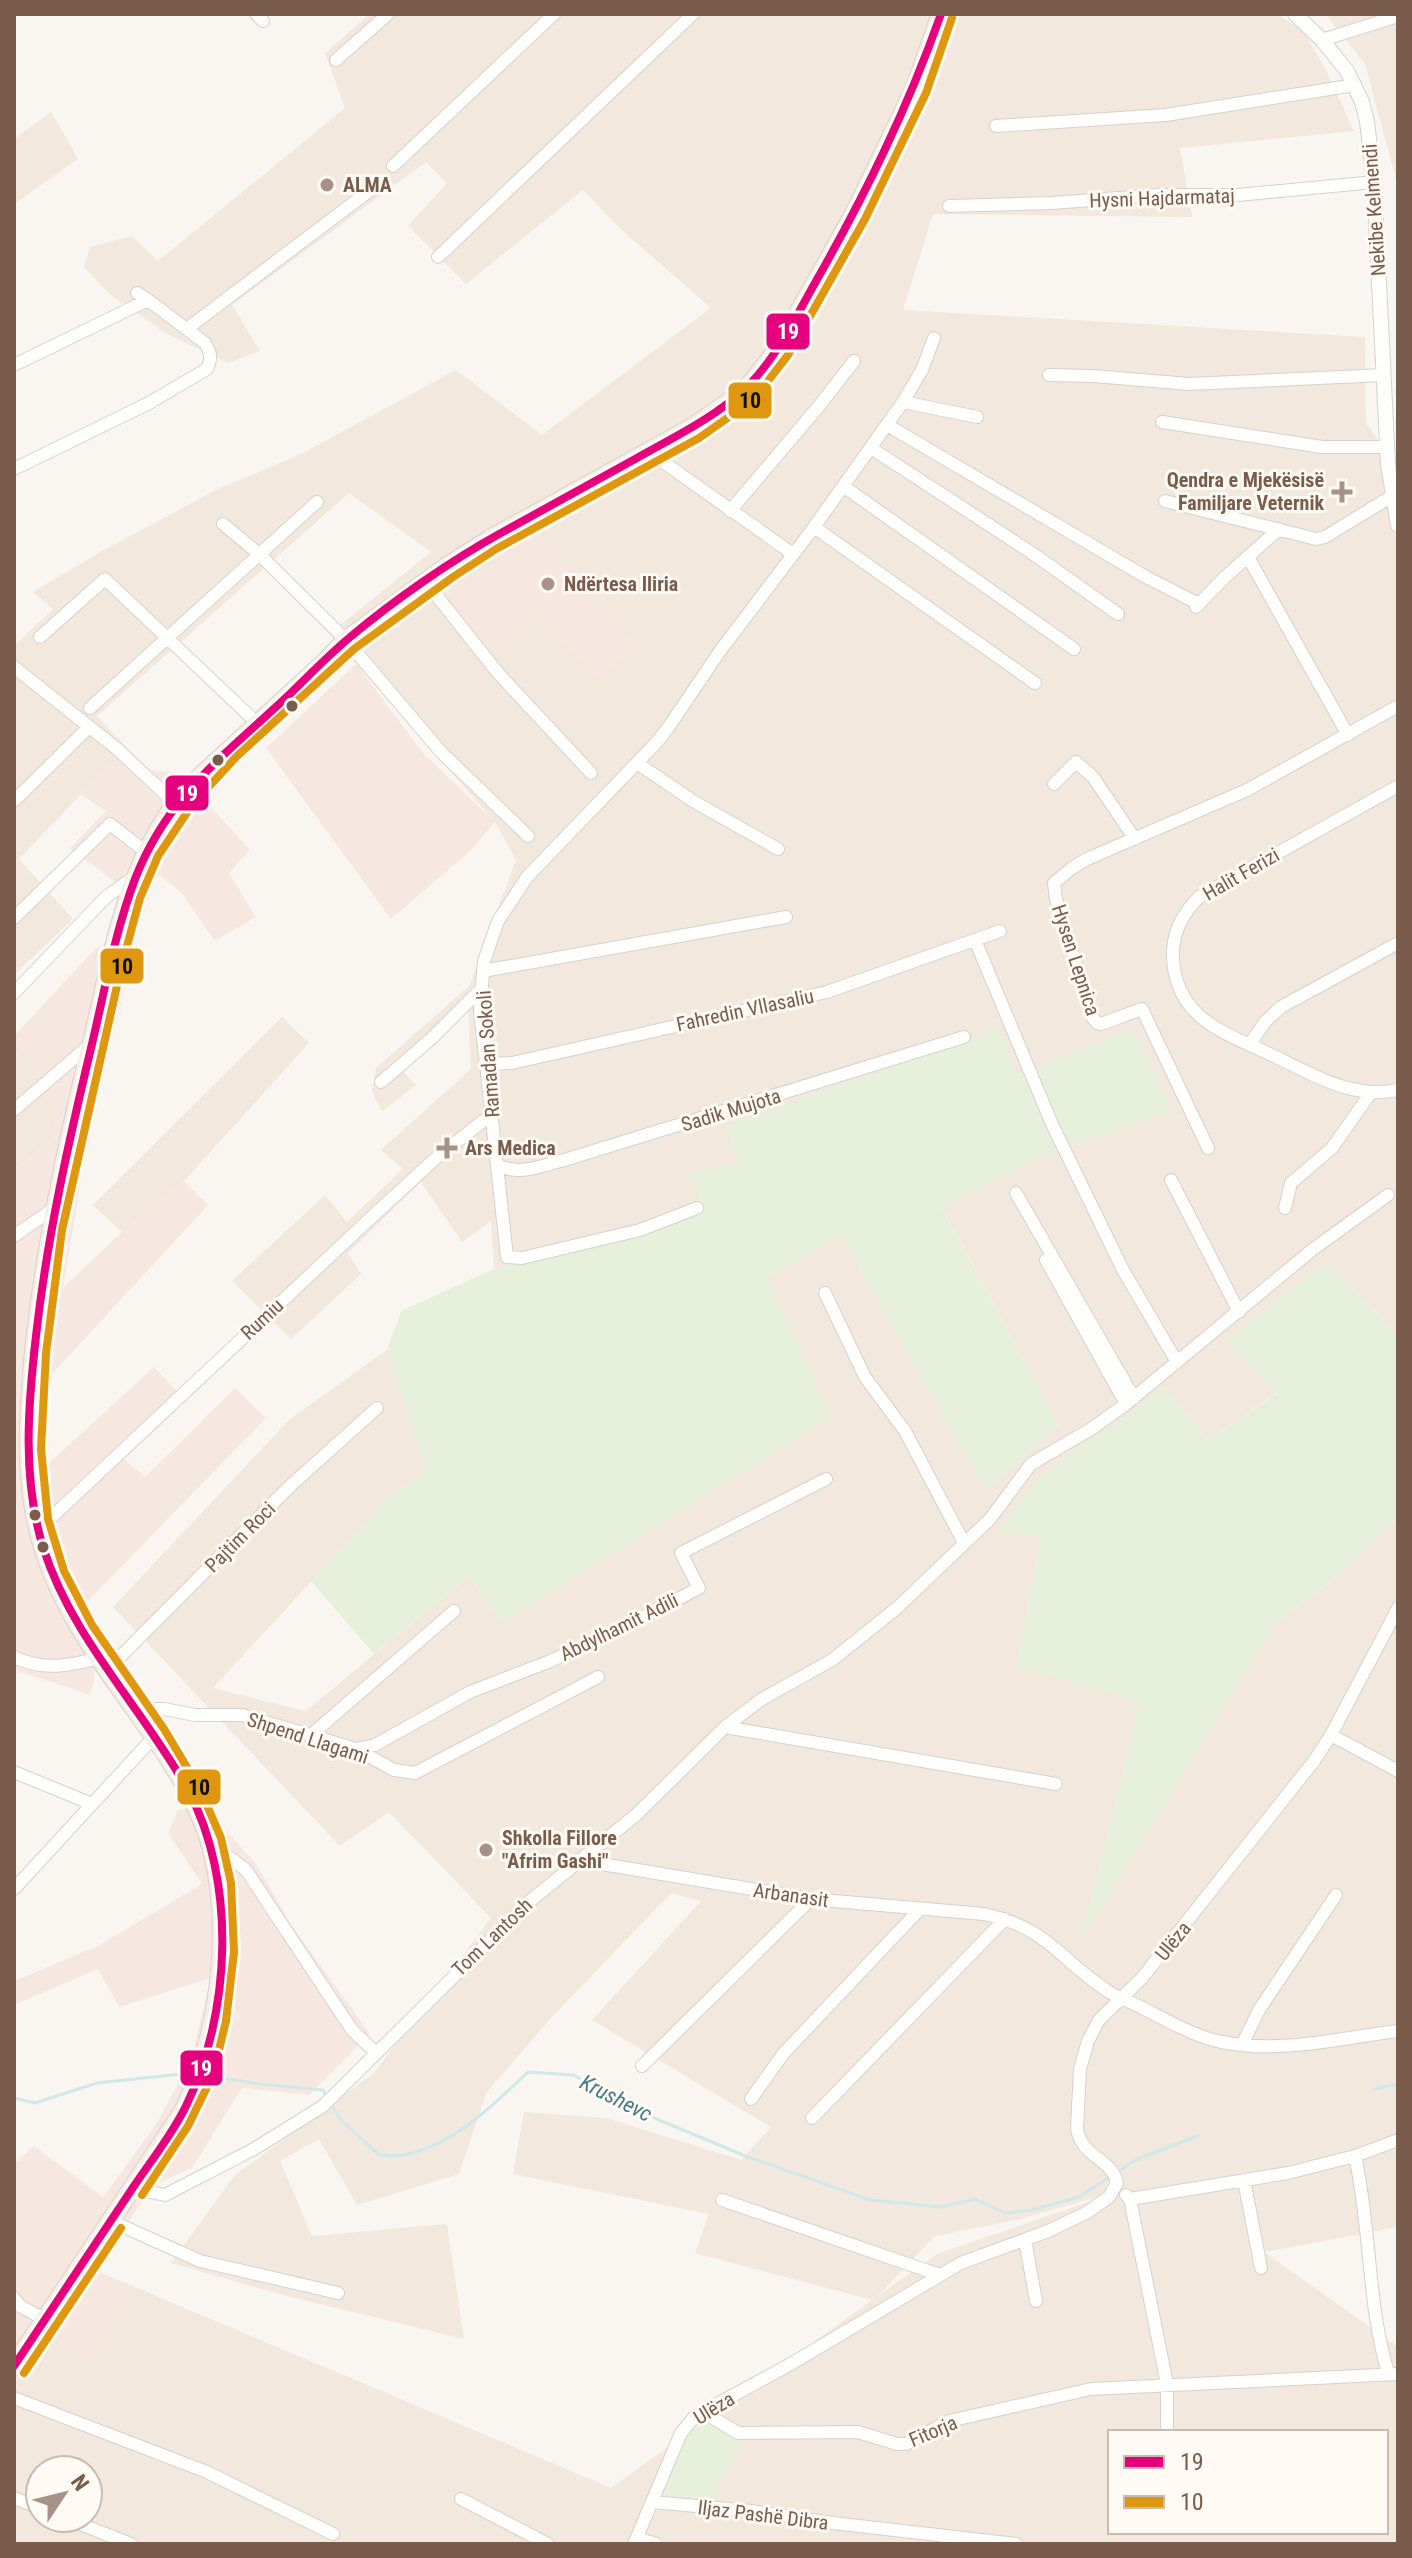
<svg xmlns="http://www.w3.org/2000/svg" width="1412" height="2558" viewBox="0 0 1412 2558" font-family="'Roboto Condensed',sans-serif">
	<rect width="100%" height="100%" fill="#f9f5f0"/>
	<path fill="#f2e8de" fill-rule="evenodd" d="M 370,14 L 1277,14 L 1304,32 L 1325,68 L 1354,131 L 1180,148 L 1192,217 L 933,214 L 903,310 L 1365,337 L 1366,423 L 1398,468 L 1398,1335 L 1328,1262 L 1277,1392 L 1208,1440 L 1164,1387 L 1001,1530 L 1041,1539 L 1016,1667 L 1140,1702 L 1082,1937 L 1275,1624 L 1339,1575 L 1398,1517 L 1398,2227 L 1264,2252 L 1398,2347 L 1398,2544 L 14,2544 L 14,2337 L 97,2271 L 611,2488 L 872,2300 L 695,2253 L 709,2214 L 513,2174 L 524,2112 L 606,2118 L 741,2160 L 771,2127 L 592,2020 L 701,1901 L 671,1893 L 551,2018 L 486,2093 L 459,2174 L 357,2205 L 319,2139 L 280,2161 L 312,2236 L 447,2224 L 464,2339 L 283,2295 L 171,2263 L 234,2176 L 374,2073 L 491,1918 L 389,1812 L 340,1846 L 113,1607 L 289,1420 L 387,1350 L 427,1471 L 387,1499 L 213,1688 L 306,1711 L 469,1576 L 502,1623 L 767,1277 L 841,1236 L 986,1491 L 1059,1426 L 941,1205 L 726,1125 L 740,1161 L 703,1212 L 494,1269 L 491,1221 L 462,1242 L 421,1182 L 348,1253 L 361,1274 L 291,1339 L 232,1281 L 325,1195 L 347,1222 L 403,1169 L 381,1150 L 471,1069 L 468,1007 L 403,1071 L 416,1085 L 382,1111 L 372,1092 L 376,1068 L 469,986 L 516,860 L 495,822 L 356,664 L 334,630 L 431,552 L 349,493 L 97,716 L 126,747 L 19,859 L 73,919 L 14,975 L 14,646 L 53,609 L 33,592 L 102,551 L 216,490 L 301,454 L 456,370 L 542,435 L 711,308 L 624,232 L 583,190 L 466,284 L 408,226 L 447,183 L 426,162 L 232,305 L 260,351 L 228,363 L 167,334 L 112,296 L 84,267 L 90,247 L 132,236 L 158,261 L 345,108 L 325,53 ZM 1132,2187 L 937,2254 L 878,2296 L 935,2236 L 1020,2219 ZM 1110,2432 L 1386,2432 L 1386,2532 L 1110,2532 ZM 40,2470 L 88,2470 L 88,2518 L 40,2518 Z
		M 1331,14 L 1398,14 L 1397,183 L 1365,64 L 1328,17 Z
		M 51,112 L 78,159 L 14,204 L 14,139 Z
		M 282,1017 L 309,1043 L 184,1181 L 122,1232 L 93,1205 Z
		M 14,1039 L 59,1099 L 53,1139 L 14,1171 Z"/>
	<path fill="#f6e8e1" d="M 541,536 L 634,642 L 601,682 L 537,613 L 492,657 L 442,592 Z
		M 356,664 L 423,753 L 495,822 L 469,852 L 391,919 L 266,748 Z
		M 126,747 L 150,770 L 180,773 L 250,850 L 229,873 L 256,917 L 215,941 L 180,891 L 148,866 L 136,898 L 70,848 L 106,811 L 80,794 Z
		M 98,946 L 130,967 L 88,1139 L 63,1288 L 122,1232 L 184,1181 L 208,1205 L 50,1376 L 48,1464 L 154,1367 L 185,1400 L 124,1459 L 145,1477 L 235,1388 L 266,1418 L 83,1606 L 93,1623 L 94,1683 L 89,1694 L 14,1670 L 14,1171 L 53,1139 L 59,1099 L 14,1039 L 14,1036 Z
		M 199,1806 L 216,1819 L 257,1865 L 292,1926 L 370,2034 L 309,2095 L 242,2088 L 192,2168 L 154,2185 L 109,2249 L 97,2271 L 131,2286 L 117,2321 L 87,2359 L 39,2340 L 14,2380 L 14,2164 L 34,2146 L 103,2197 L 155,2126 L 190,2062 L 211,1978 L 119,2007 L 98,1969 L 14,2005 L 14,1981 L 98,1946 L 202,1884 L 168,1833 L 178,1810 Z"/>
	<path fill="#e7f0db" d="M 999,1029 L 1017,1074 L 1134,1029 L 1172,1111 L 1049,1155 L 941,1206 L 1059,1426 L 986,1492 L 841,1236 L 767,1277 L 831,1417 L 502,1623 L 469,1576 L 374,1654 L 311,1581 L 387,1499 L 427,1471 L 387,1350 L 401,1311 L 494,1269 L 702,1212 L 691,1174 L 740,1161 L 726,1125 Z
		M 1328,1262 L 1398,1335 L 1398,1517 L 1339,1575 L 1275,1624 L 1081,1940 L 1140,1702 L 1016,1667 L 1041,1539 L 1000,1530 L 1038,1478 L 1164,1387 L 1208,1440 L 1277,1393 L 1226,1340 Z
		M 696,2419 L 710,2419 L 744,2437 L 711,2501 L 660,2493 L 678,2445 Z"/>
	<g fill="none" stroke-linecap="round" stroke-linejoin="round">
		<path stroke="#d0e8ea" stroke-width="3" d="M 204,2075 L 259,2084 L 323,2090 L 327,2097
			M 1374,2089 L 1398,2084
			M 14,2098 L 35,2103 L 97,2083 L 192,2073
			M 331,2104 L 341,2120 L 379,2155 C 387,2155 396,2157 404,2155 C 454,2145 493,2105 528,2072 L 574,2075 L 621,2104 L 743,2155 L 870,2200 L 940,2207 L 975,2199 L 1005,2213 L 1032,2210 L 1079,2197 L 1111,2176
			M 1118,2172 L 1135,2160 L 1198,2136"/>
		<g stroke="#d7d1cb" stroke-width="14">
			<path id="minor" d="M 256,14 L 263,21
				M 1322,40 L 1398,16
				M 336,60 L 388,14
				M 996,126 L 1166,115 L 1355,85
				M 393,166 L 554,14
				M 949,206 L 1052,203 L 1159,195 L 1238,195 L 1374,182
				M 438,257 L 693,14
				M 188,328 L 377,185
				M 14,365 L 148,300 L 137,293
				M 1049,375 L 1094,376 L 1189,384 L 1384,375
				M 903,402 L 977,417
				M 1162,422 L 1322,447 L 1387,447
				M 887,425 L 1146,577 L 1199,604
				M 871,448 L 1032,553 L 1118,614
				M 649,452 L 793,554
				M 14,469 L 149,403 L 207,369 C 212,358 211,353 205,343 L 148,300
				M 843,486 L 1074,649
				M 1165,501 L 1316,539 L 1325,537 L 1392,496
				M 730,511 L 819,406 L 854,361
				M 223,524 L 259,554 L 346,640 L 441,752 L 528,836
				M 814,527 L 1035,683
				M 1248,557 L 1348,735
				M 425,581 L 498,673 L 591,773
				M 1196,607 L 1225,577 L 1279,529
				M 40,637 L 105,579 L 258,724
				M 14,667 L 116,748 L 176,804
				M 90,708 L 317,502
				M 637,763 L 693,801 L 778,849
				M 1054,784 L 1076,762 L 1093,777 L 1135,839
				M 1398,786 L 1199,897 C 1183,913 1172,933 1173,957 C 1175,1020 1228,1034 1276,1057 C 1315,1076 1353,1099 1398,1090
				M 14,801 L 89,727
				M 14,918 L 110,824 L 146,852
				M 975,940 L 1052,1124 L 1123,1270 L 1177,1362
				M 483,971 L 786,917
				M 14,993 L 106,897 L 137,875
				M 1250,1044 L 1265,1022 L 1281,1007 L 1398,943
				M 486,1058 L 494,1064 L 512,1063 L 827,992 L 1000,931
				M 381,1082 L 431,1039 L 481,989
				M 14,1110 L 92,1043
				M 1208,1148 L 1142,1009 L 1101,1024 L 1097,1023 L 1092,1017 L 1056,899 L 1054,883 L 1072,868 L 1087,859 L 1247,790 L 1398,706
				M 498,1165 C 518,1176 540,1166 561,1161 L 964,1037
				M 1171,1180 L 1239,1312
				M 1016,1193 L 1134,1398
				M 697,1208 L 640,1230 L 522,1258 L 507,1257 L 480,1010 L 484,961 L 498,921 L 527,877 L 657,742 L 670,725 L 720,651 L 814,527 L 903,402 L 922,370 L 934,338
				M 1285,1208 L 1291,1183 L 1332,1148 L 1370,1094
				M 14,1236 L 53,1209
				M 1046,1260 L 1126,1404
				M 825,1293 L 865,1377 L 905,1431 L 964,1543
				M 38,1530 L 376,1213 L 436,1158 L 492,1114
				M 14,1657 C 43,1671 69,1666 99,1658
				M 107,1670 L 290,1486 L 377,1408
				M 135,1709 L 164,1709 L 195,1715 L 242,1715 L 356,1749 L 394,1770 L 415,1773 L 598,1677
				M 725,1727 L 1056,1784
				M 311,1735 L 454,1611
				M 1331,1735 L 1398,1771
				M 356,1749 L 375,1745 L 470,1692 L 548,1662 L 618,1630 L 699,1588 L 681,1553 L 826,1479
				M 14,1772 L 92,1804
				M 213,1852 L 232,1859 L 246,1870 L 352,2030 L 375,2052
				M 578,1860 L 811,1899 L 984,1914 C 1048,1928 1057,1957 1106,1990 C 1117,1998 1132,2002 1144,2009 C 1169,2021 1195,2037 1222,2042 C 1280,2054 1340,2038 1398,2031
				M 14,1889 L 154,1737
				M 1242,2045 L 1259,2010 L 1336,1895
				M 642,2066 L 811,1899
				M 751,2099 L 783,2054 L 920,1909
				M 812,2118 L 1005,1919
				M 1355,2156 L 1398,2140
				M 1244,2180 L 1261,2268
				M 132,2188 L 165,2195 L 254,2149 L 323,2106 L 530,1901 L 636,1815 L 725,1727 L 762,1699 L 832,1660 L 897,1608 L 990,1519 L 1031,1464 L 1091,1429 L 1126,1404 L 1312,1250 L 1388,1195
				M 1126,2195 L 1130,2199 L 1167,2384 L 1167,2432
				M 1130,2199 L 1288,2173 L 1355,2156 C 1371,2227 1367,2302 1388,2373
				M 722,2200 L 940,2275
				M 111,2221 L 200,2261 L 338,2293
				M 1025,2240 L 1036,2301
				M 14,2298 L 20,2306 L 44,2319
				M 14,2398 L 207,2472 L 333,2534
				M 705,2410 L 716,2420 L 738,2433 L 858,2432 L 897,2444 L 906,2444 L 949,2421 L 1091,2389 L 1398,2374
				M 14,2498 L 40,2508
				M 461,2499 L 548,2544
				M 652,2502 L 751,2511 L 833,2523 L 1016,2544
				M 65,2518 L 131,2544
				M 637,2538 L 656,2544
				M 634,2544 L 681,2433 L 695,2416 L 789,2365 L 961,2263 L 1048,2231 L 1086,2213 L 1109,2197 L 1117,2183 C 1112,2158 1081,2158 1077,2128 L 1080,2069 L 1088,2041 L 1099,2020 L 1142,1978 L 1314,1761 L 1331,1735 L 1398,1608"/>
		</g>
		<g stroke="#d7d1cb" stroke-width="16">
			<path id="tertiary" d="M 1295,14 L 1322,40 L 1347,71 L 1362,102 L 1367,121 L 1374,182 L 1388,464 L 1398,525"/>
		</g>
		<g stroke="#dad1cc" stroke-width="20">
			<path id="primary" d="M 14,2366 L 184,2110 C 219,2034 232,1936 213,1854 C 206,1821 187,1787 169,1759 C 124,1689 67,1627 43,1547 C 23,1482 28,1418 34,1351 C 45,1247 66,1147 91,1046 C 113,955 126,857 191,785 L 326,661 L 346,640 L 446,567 L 490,539 L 693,427 L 736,397 L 752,382 L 778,349 L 854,214 L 915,88 L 941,14"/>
		</g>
		<use href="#minor" stroke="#fefefd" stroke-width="12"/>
		<use href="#tertiary" stroke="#fefefd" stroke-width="14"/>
		<use href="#primary" stroke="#f3eee8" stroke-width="18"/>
		<g stroke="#fffaf3" stroke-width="14">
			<path id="bus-1" d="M 14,2366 C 53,2307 92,2248 132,2189 C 150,2162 172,2135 186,2106 C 231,2014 237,1881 188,1790 C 142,1707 72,1639 43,1547 C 22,1479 28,1405 36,1336 C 47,1237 69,1140 92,1044 C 105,989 115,932 135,879 C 166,800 217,761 277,706 C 301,684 324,659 349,638 C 393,601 450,561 501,533 C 546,508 592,483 637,458 C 674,437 714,418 745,389 C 776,359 794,320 815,283 C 865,195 907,110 941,14"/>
		</g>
		<g stroke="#fffaf3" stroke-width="14">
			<path id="bus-2" d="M 142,2195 L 188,2126 L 207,2087 L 218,2054 L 226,2021 L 234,1952 L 231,1883 L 221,1838 L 200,1789 L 164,1729 L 92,1625 L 64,1571 L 48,1519 L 41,1449 L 46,1353 L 62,1230 L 121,968 L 140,898 L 158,856 L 192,805 L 236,757 L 354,649 L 453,577 L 496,549 L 699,438 L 743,407 L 761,390 L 788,355 L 865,219 L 926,93 L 952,18
				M 24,2373 L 121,2228"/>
		</g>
		<use href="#bus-1" stroke="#e5007d" stroke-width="8"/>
		<use href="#bus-2" stroke="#de970f" stroke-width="8"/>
	</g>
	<g fill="#a69286" stroke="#fffaf3" stroke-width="3">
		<circle cx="327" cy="185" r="8"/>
		<path d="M1338 480h8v8h8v8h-8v8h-8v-8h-8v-8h8z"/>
		<circle cx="548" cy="584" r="8"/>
		<path d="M443 1136h8v8h8v8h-8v8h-8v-8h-8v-8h8z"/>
		<circle cx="486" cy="1850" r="8"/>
	</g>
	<g fill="#7a5c4d" stroke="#fffaf3" stroke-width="3">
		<circle cx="292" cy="706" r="7"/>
		<circle cx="218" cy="760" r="7"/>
		<circle cx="35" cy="1515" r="7"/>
		<circle cx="43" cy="1547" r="7"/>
	</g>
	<g text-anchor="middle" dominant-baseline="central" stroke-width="6" stroke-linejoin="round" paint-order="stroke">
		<g font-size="20" font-weight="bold" fill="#7a5c4d" stroke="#fffaf3" text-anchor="start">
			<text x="343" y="185">ALMA</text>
			<text x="1324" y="480" text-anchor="end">Qendra e Mjekësisë<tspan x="1324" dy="23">Familjare Veternik</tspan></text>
			<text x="564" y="584">Ndërtesa Iliria</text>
			<text x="465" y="1148">Ars Medica</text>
			<text x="502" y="1838">Shkolla Fillore<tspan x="502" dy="23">"Afrim Gashi"</tspan></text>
		</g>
		<g font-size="20" fill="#7a5c4d" stroke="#fffaf3">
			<text transform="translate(1162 198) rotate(-2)">Hysni Hajdarmataj</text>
			<text transform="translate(1374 210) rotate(-94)">Nekibe Kelmendi</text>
			<text transform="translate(1241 874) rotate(-30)">Halit Ferizi</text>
			<text transform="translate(1076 960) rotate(72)">Hysen Lepnica</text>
			<text transform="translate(745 1010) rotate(-12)">Fahredin Vllasaliu</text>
			<text transform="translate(488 1054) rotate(-94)">Ramadan Sokoli</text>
			<text transform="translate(731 1110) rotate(-17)">Sadik Mujota</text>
			<text transform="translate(262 1319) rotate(-43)">Rumiu</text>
			<text transform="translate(240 1537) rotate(-45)">Pajtim Roci</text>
			<text transform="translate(619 1627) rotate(-26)">Abdylhamit Adili</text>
			<text transform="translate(308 1738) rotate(18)">Shpend Llagami</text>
			<text transform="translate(791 1895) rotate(8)">Arbanasit</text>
			<text transform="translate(492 1937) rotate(-44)">Tom Lantosh</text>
			<text transform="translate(1173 1941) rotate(-51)">Ulëza</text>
			<text transform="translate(714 2408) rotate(-31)">Ulëza</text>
			<text transform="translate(933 2431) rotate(-23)">Fitorja</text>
			<text transform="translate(763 2515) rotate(7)">Iljaz Pashë Dibra</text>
		</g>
		<g font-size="22" font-style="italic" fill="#437c86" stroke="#fffaf3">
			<text transform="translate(616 2098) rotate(27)">Krushevc</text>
		</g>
	</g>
	<g stroke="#fffaf3" stroke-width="3">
		<rect x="765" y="312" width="46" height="39" rx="8" fill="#e5007d"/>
		<rect x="727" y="381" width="46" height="39" rx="8" fill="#de970f"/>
		<rect x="164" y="774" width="46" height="38" rx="8" fill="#e5007d"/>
		<rect x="99" y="947" width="46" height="38" rx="8" fill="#de970f"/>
		<rect x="176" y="1768" width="46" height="38" rx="8" fill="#de970f"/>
		<rect x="179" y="2049" width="45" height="38" rx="8" fill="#e5007d"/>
	</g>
	<g font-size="22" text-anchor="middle" font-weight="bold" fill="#fff">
		<text x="788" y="339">19</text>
		<text x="187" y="801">19</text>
		<text x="201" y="2076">19</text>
	</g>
	<g font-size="22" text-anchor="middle" font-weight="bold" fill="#111">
		<text x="750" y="408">10</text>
		<text x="122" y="974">10</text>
		<text x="199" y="1795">10</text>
	</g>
	<rect width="1412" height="2558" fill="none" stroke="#7a5c4d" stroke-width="32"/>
	<rect x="1108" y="2430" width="280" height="104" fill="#fffaf3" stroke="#cabbb1" stroke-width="2"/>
	<rect x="1124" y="2456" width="40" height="12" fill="#e5007d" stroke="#cabbb1" stroke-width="2"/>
	<text x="1180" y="2470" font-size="24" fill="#7a5c4d">19</text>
	<rect x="1124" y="2496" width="40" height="12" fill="#de970f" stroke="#cabbb1" stroke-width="2"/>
	<text x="1180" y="2510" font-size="24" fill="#7a5c4d">10</text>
	<g transform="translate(64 2494) rotate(55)"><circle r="38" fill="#fffaf3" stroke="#cabbb1" stroke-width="2"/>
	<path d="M0-6L14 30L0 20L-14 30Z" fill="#a69286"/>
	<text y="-12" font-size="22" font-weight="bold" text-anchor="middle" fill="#7a5c4d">N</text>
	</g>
</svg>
